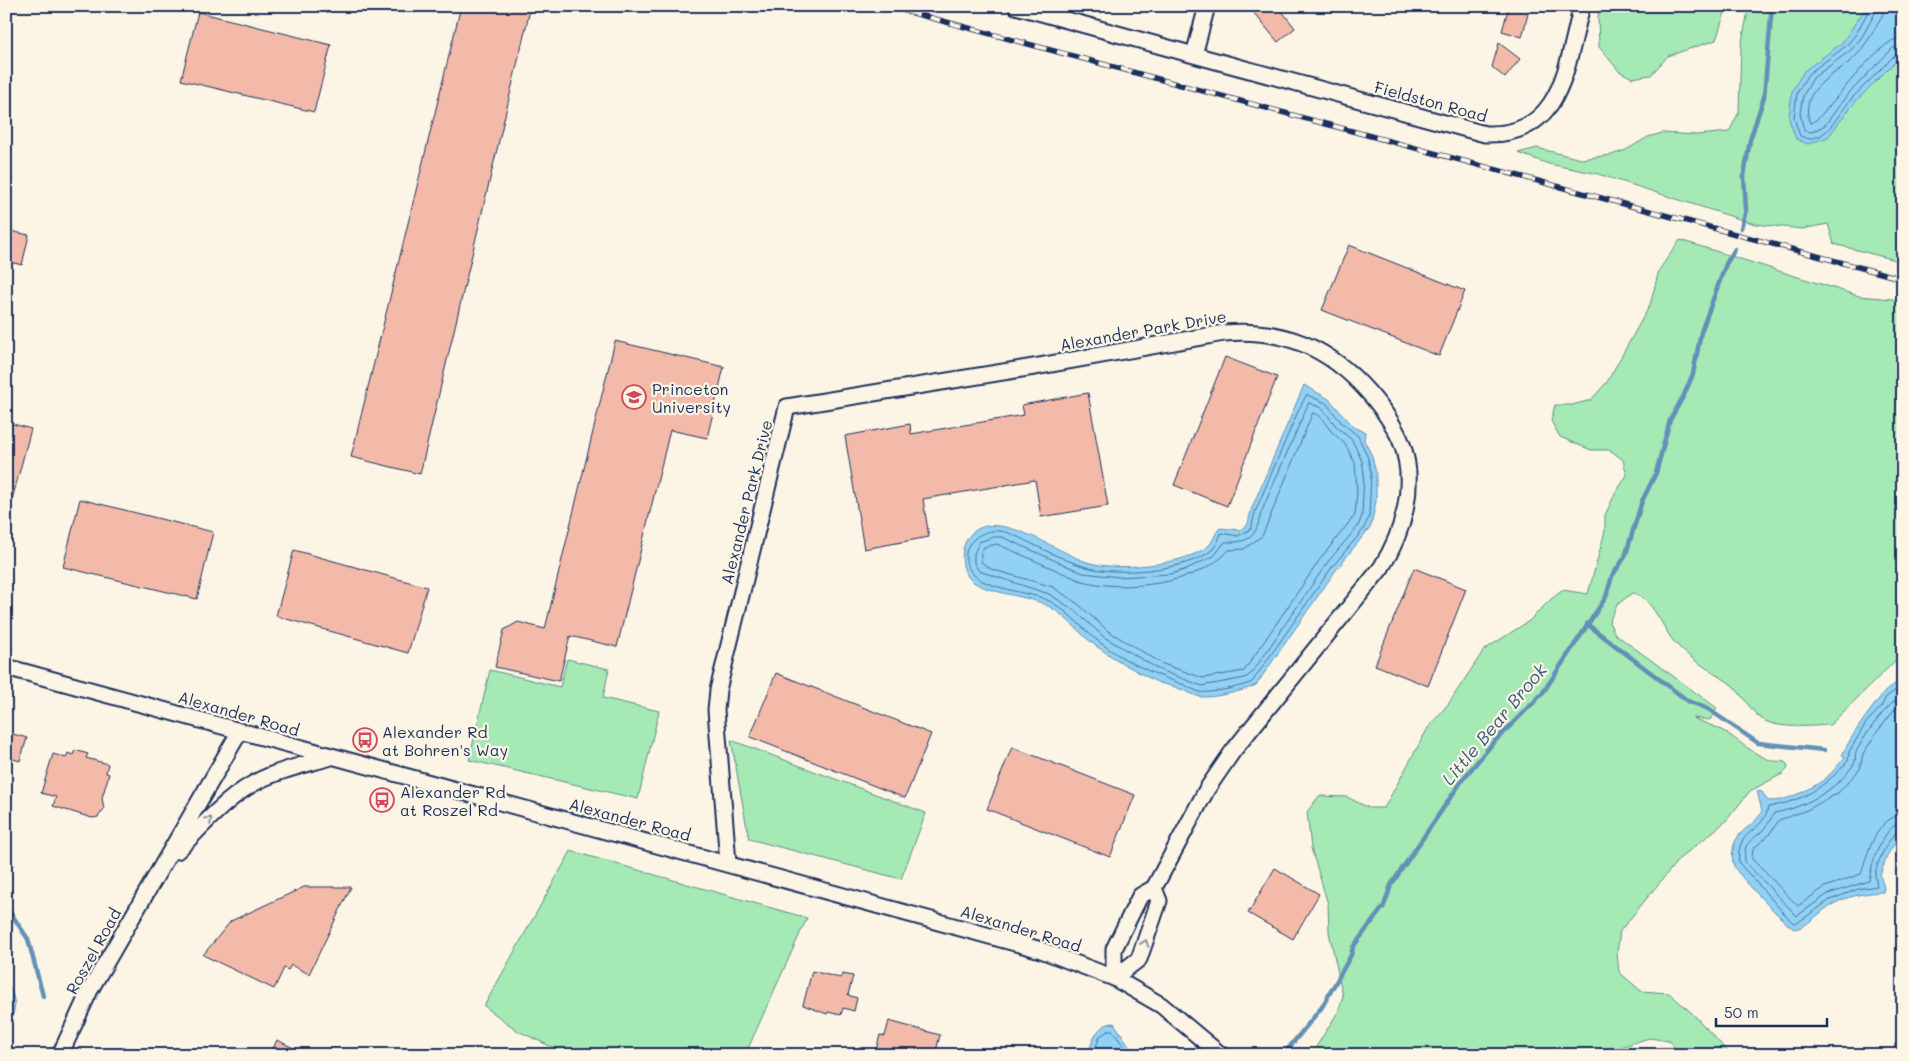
<svg xmlns="http://www.w3.org/2000/svg" width="1909" height="1061" viewBox="0 0 1909 1061" font-family="Mali,sans-serif">
	<rect width="100%" height="100%" fill="#fcf5e5"/>
	<filter id="ink" filterUnits="userSpaceOnUse"><feTurbulence type="fractalNoise" baseFrequency=".02" numOctaves="2"/><feDisplacementMap in="SourceGraphic" scale="10" xChannelSelector="R" yChannelSelector="G"/><feConvolveMatrix kernelMatrix="1 2 1 2 8 2 1 2 1" color-interpolation-filters="sRGB"/></filter>
	<g filter="url(#ink)">
		<path fill="#a5e9b4" stroke="#608c89" d="M 1600,6 L 1727,6 L 1716,40 L 1668,56 L 1651,75 L 1632,78 L 1619,71 L 1599,47 L 1598,16 Z
			M 1749,6 L 1903,6 L 1903,262 L 1834,244 L 1828,224 L 1802,229 L 1755,224 L 1598,174 L 1549,164 L 1518,153 L 1537,148 L 1581,159 L 1611,155 L 1626,150 L 1648,137 L 1662,133 L 1697,135 L 1729,132 L 1739,112 L 1741,46 Z
			M 1680,240 L 1859,296 L 1903,300 L 1903,650 L 1897,659 L 1830,725 C 1811,726 1782,729 1765,721 C 1750,713 1742,691 1728,682 C 1710,670 1691,660 1676,644 C 1662,629 1653,597 1632,593 L 1617,605 L 1609,622 L 1615,634 L 1717,708 L 1710,720 L 1693,718 C 1703,723 1716,726 1725,732 C 1740,741 1765,765 1783,761 L 1787,764 L 1788,768 L 1784,773 L 1750,791 L 1725,822 L 1679,859 L 1620,931 L 1617,953 L 1619,972 L 1641,991 L 1669,993 L 1693,1014 L 1731,1055 L 1681,1055 L 1669,1041 L 1649,1038 L 1621,1047 L 1621,1055 L 1311,1055 L 1338,1012 L 1343,996 L 1329,932 L 1328,904 L 1311,848 L 1307,812 L 1319,796 L 1347,797 L 1369,808 L 1384,808 L 1428,728 L 1449,703 L 1484,650 L 1529,621 L 1550,600 L 1563,590 L 1588,594 L 1605,531 L 1605,515 L 1615,494 L 1627,475 L 1623,460 L 1610,450 L 1591,450 L 1560,437 L 1551,421 L 1555,405 L 1572,405 L 1591,400 L 1607,382 L 1650,305 L 1659,270 Z
			M 567,659 L 609,669 L 603,698 L 659,711 L 638,799 L 469,760 L 490,670 L 560,687 Z
			M 731,740 L 926,813 L 901,879 L 749,839 Z
			M 571,851 L 807,918 L 745,1055 L 569,1055 L 518,1031 L 484,1006 Z"/>
		<path fill="#91d1f3" stroke="#6290b7" d="M 1867,6 L 1903,6 L 1903,54 L 1855,102 L 1828,137 L 1808,144 L 1796,139 L 1789,119 L 1792,91 L 1804,71 L 1842,43 Z
			M 1304,385 L 1329,399 L 1354,427 L 1365,432 L 1364,440 L 1372,456 L 1376,473 L 1376,501 L 1371,526 L 1336,570 L 1256,685 C 1245,691 1213,698 1201,697 C 1194,696 1187,691 1180,689 C 1172,685 1163,685 1155,681 C 1136,671 1114,659 1096,646 C 1078,633 1065,613 1044,604 C 1025,595 982,593 969,578 C 959,566 960,544 972,533 C 998,508 1059,553 1087,562 C 1116,572 1183,565 1207,547 C 1214,542 1214,533 1220,528 L 1240,530 L 1248,524 L 1251,510 Z
			M 1903,677 L 1903,831 L 1888,854 L 1880,875 L 1884,888 L 1883,892 C 1864,893 1846,896 1830,906 C 1818,913 1808,927 1794,929 C 1786,925 1740,877 1735,868 C 1731,862 1732,849 1735,842 C 1741,828 1756,825 1762,811 L 1757,791 L 1762,792 L 1767,800 C 1780,805 1815,787 1826,778 C 1833,772 1839,764 1845,757 L 1842,755 C 1853,733 1867,714 1882,695 C 1887,688 1897,684 1903,677 Z
			M 6,978 C 12,992 22,1011 6,1022 Z
			M 1114,1023 L 1130,1047 L 1150,1055 L 1088,1055 C 1092,1040 1097,1024 1114,1023 Z"/>
		<g fill="none" stroke-linecap="round" stroke-linejoin="round">
			<path stroke="#4a709a" stroke-width="1" d="M 1871,6 L 1856,34 L 1846,46 L 1808,74 L 1797,93 L 1794,118 L 1800,136 L 1809,139 L 1820,136 L 1829,129 L 1851,99 L 1897,53 L 1903,51
				M 1877,6 L 1875,13 L 1862,37 L 1851,50 L 1813,78 L 1803,96 L 1800,113 L 1804,131 L 1812,132 L 1825,125 L 1847,95 L 1893,48 L 1903,45
				M 1884,6 C 1884,15 1880,20 1876,27 C 1870,37 1864,47 1856,56 C 1837,75 1797,88 1810,123 C 1822,124 1875,38 1903,37
				M 1307,395 L 1326,403 L 1341,422 L 1358,436 L 1368,458 L 1371,473 L 1369,517 L 1363,530 L 1332,567 L 1252,682 C 1244,686 1210,694 1200,692 C 1193,690 1186,685 1179,683 C 1151,673 1122,660 1098,641 C 1080,627 1066,608 1045,599 C 1027,592 985,588 973,574 C 952,550 980,523 1009,533 C 1034,544 1059,559 1086,567 C 1115,576 1188,571 1212,550 C 1217,545 1219,539 1221,533 L 1238,536 L 1251,529 L 1255,512 L 1299,409 Z
				M 1309,403 L 1322,408 L 1336,426 L 1352,440 L 1362,461 L 1364,473 L 1362,516 L 1358,526 L 1327,563 L 1252,673 L 1245,678 L 1202,686 L 1160,670 L 1104,637 L 1074,610 L 1049,594 L 979,571 L 974,563 L 974,554 L 979,542 L 993,537 L 1002,537 L 1083,573 L 1119,577 L 1171,574 L 1184,570 L 1214,556 L 1225,542 C 1250,543 1256,537 1261,513 Z
				M 1313,413 L 1319,415 L 1331,431 L 1345,444 L 1355,463 L 1357,491 L 1355,515 L 1321,558 L 1244,671 L 1203,678 L 1163,664 L 1108,631 L 1078,604 L 1053,587 L 991,569 L 981,562 L 981,553 L 984,547 L 997,544 L 1079,580 C 1122,593 1199,585 1229,550 L 1244,549 L 1262,536 Z
				M 1903,685 L 1886,697 L 1881,707 L 1866,723 L 1849,752 L 1848,761 C 1825,787 1803,801 1768,807 C 1764,834 1735,828 1739,863 L 1792,922 L 1797,923 L 1830,900 L 1858,889 L 1877,886 C 1877,883 1875,879 1875,875 C 1876,864 1891,830 1903,829
				M 1903,694 C 1884,709 1869,728 1857,750 C 1854,755 1857,759 1854,764 C 1837,790 1803,808 1774,813 C 1771,819 1767,826 1762,831 C 1750,843 1743,841 1745,862 L 1797,916 L 1828,894 L 1869,881 C 1871,865 1883,824 1903,822
				M 1903,703 L 1897,707 L 1877,732 L 1863,754 L 1860,769 L 1838,793 L 1807,810 L 1779,820 L 1768,836 L 1753,849 L 1752,859 L 1798,906 L 1825,887 L 1861,874 C 1867,854 1877,816 1903,815
				M 1093,1055 L 1100,1036 L 1111,1029 L 1127,1050 L 1132,1055"/>
			<path stroke="#6290b7" stroke-width="4.5" d="M 1741,228 L 1746,210 L 1744,176 L 1750,140 L 1764,97 L 1772,6
				M 1587,624 L 1688,701 L 1708,709 L 1758,743 L 1824,750
				M 6,906 L 28,939 L 43,996
				M 1283,1055 L 1322,1007 L 1351,955 L 1353,947 L 1384,906 L 1391,885 L 1463,779 L 1492,744 L 1542,694 L 1606,597 L 1612,576 L 1625,557 L 1642,501 L 1656,473 L 1670,420 L 1684,395 L 1693,374 L 1701,332 L 1726,264 L 1735,249"/>
		</g>
		<path fill="#f3baa9" stroke="#1b2f5e" d="M 461,6 L 513,6 L 530,10 L 420,474 L 351,457 Z
			M 1248,6 L 1278,6 L 1295,28 L 1278,42 Z
			M 1509,6 L 1530,6 L 1522,37 L 1502,31 Z
			M 198,12 L 331,45 L 314,112 L 181,80 Z
			M 1499,43 L 1520,59 L 1505,78 L 1492,67 Z
			M 10,231 L 29,235 L 22,265 L 6,261 Z
			M 1349,245 L 1465,291 L 1439,356 L 1322,310 Z
			M 615,341 L 724,367 L 707,438 L 670,430 L 617,647 L 570,636 L 559,681 L 495,667 L 504,630 L 518,622 L 545,629 Z
			M 1225,357 L 1277,377 L 1227,506 L 1174,485 Z
			M 1088,393 L 1108,506 L 1041,517 L 1035,480 L 923,499 L 929,537 L 864,549 L 845,436 L 910,424 L 911,434 L 1024,415 L 1022,405 Z
			M 6,422 L 31,429 L 10,507 L 6,506 Z
			M 80,499 L 213,532 L 197,599 L 63,567 Z
			M 294,550 L 427,587 L 408,653 L 276,616 Z
			M 1414,568 L 1466,589 L 1428,686 L 1375,665 Z
			M 776,673 L 931,734 L 905,798 L 750,737 Z
			M 6,732 L 27,738 L 20,761 L 6,757 Z
			M 1012,747 L 1135,795 L 1110,857 L 987,809 Z
			M 75,750 L 88,754 L 86,758 L 108,764 L 106,773 L 109,774 L 102,798 L 104,809 L 98,817 L 92,818 L 53,806 L 56,797 L 41,793 L 53,754 L 66,758 L 68,753 L 73,755 Z
			M 1275,868 L 1319,894 L 1293,939 L 1248,913 Z
			M 304,887 L 351,887 L 309,974 L 291,965 L 288,970 L 284,968 L 274,989 L 203,955 L 231,921 Z
			M 812,971 L 840,978 L 843,974 L 853,976 L 848,995 L 857,998 L 854,1011 L 843,1008 L 841,1015 L 828,1012 L 827,1014 L 803,1005 Z
			M 889,1021 L 940,1035 L 935,1055 L 880,1055 L 881,1051 L 876,1050 L 880,1035 L 885,1036 Z
			M 277,1040 L 308,1055 L 270,1055 Z"/>
		<g fill="none" stroke-linecap="round" stroke-linejoin="round">
			<g stroke="#1b2f5e" stroke-width="19">
				<path id="minor" d="M 1016,6 L 1194,55
					M 1207,6 L 1194,55 L 1485,134 C 1563,137 1566,65 1582,6
					M 6,667 L 1041,950 L 1114,978 L 1161,1005 L 1221,1055
					M 177,851 C 203,826 228,795 262,779 C 283,769 308,764 331,757
					M 728,863 L 716,710 L 718,690 L 787,407 L 1034,367 L 1224,333 C 1284,328 1330,348 1369,393 C 1382,408 1395,426 1402,444 C 1417,486 1403,533 1381,568 L 1233,751 L 1207,789 L 1154,888 L 1140,896 L 1114,949 L 1114,978
					M 1114,978 L 1139,959 L 1159,901 L 1154,888
					M 60,1055 L 90,990 L 240,731"/>
			</g>
			<use href="#minor" stroke="#fcf5e5" stroke-width="15"/>
			<g stroke="#1b2f5e" stroke-width="5.5">
				<path id="rail" d="M 887,6 L 1903,279"/>
			</g>
			<use href="#rail" stroke="#fcf5e5" stroke-width="4" stroke-dasharray="11" stroke-linecap="butt"/>
		</g>
		<defs><path id="oneway-chevron" d="M-2-3.5L2.5 0L-2 3.5" fill="none" stroke-width="1.6" stroke-linecap="round" stroke-linejoin="round" transform="scale(1.25)"/></defs>
		<g stroke="#8c92a2">
			<use href="#oneway-chevron" transform="translate(209 820) rotate(-44)"/>
			<use href="#oneway-chevron" transform="translate(1145 943) rotate(-70)"/>
		</g>
	</g>
	<defs>
		<g id="university-ring" transform="scale(1.25)"><circle r="9.5" fill="#fcf5e5" stroke="#d1495b" stroke-width="1.5"/><path d="M0-5L7-2L0 1L-7-2ZM-4 1L0 2.5L4 1V4Q0 6-4 4Z" fill="#d1495b"/></g>
		<g id="bus-ring" transform="scale(1.25)"><circle r="9.5" fill="#fcf5e5" stroke="#d1495b" stroke-width="1.5"/><path d="M-5-6H5V4H4V6H2V4H-2V6H-4V4H-5ZM-3.5-4V0h7V-4ZM-3.5 1.2v1.5H-2V1.2ZM2 1.2v1.5H3.5V1.2Z" fill="#d1495b"/></g>
	</defs>
	<g fill-rule="evenodd">
		<use href="#university-ring" x="634" y="397"/>
		<use href="#bus-ring" x="365" y="740"/>
		<use href="#bus-ring" x="382" y="800"/>
	</g>
	<g text-anchor="middle" dominant-baseline="central" stroke-width="4.5" stroke-linejoin="round" paint-order="stroke">
		<g font-size="16" fill="#1b2f5e" stroke="#fcf5e5">
			<text transform="translate(1431 101) rotate(15)">Fieldston Road</text>
			<text transform="translate(1143 330) rotate(-10)">Alexander Park Drive</text>
			<text transform="translate(746 502) rotate(-76)">Alexander Park Drive</text>
			<text transform="translate(239 713) rotate(16)">Alexander Road</text>
			<text transform="translate(630 819) rotate(15)">Alexander Road</text>
			<text transform="translate(1021 928) rotate(17)">Alexander Road</text>
			<text transform="translate(93 951) rotate(-61)">Roszel Road</text>
		</g>
		<g font-size="16" fill="#1b2f5e" stroke="#fcf5e5" text-anchor="start">
			<text x="652" y="388">Princeton<tspan x="652" dy="18">University</tspan></text>
			<text x="382" y="731">Alexander Rd<tspan x="382" dy="18">at Bohren's Way</tspan></text>
			<text x="400" y="791">Alexander Rd<tspan x="400" dy="18">at Roszel Rd</tspan></text>
		</g>
		<g font-size="18" font-style="italic" fill="#385883" stroke="#fcf5e5">
			<text transform="translate(1494 724) rotate(-50)">Little Bear Brook</text>
		</g>
	</g>
	<rect width="1909" height="1061" fill="none" stroke="#fcf5e5" stroke-width="25"/>
	<rect x="12" y="12" width="1884" height="1036" fill="none" stroke="#1b2f5e" stroke-width="2" filter="url(#ink)"/>
	<path d="M1716 1018v8h111v-8" fill="none" stroke="#1b2f5e" stroke-width="2.5"/>
	<text x="1724" y="1018" font-size="15" fill="#1b2f5e" stroke="#fcf5e5" stroke-width="4" paint-order="stroke">50 m</text>
</svg>
